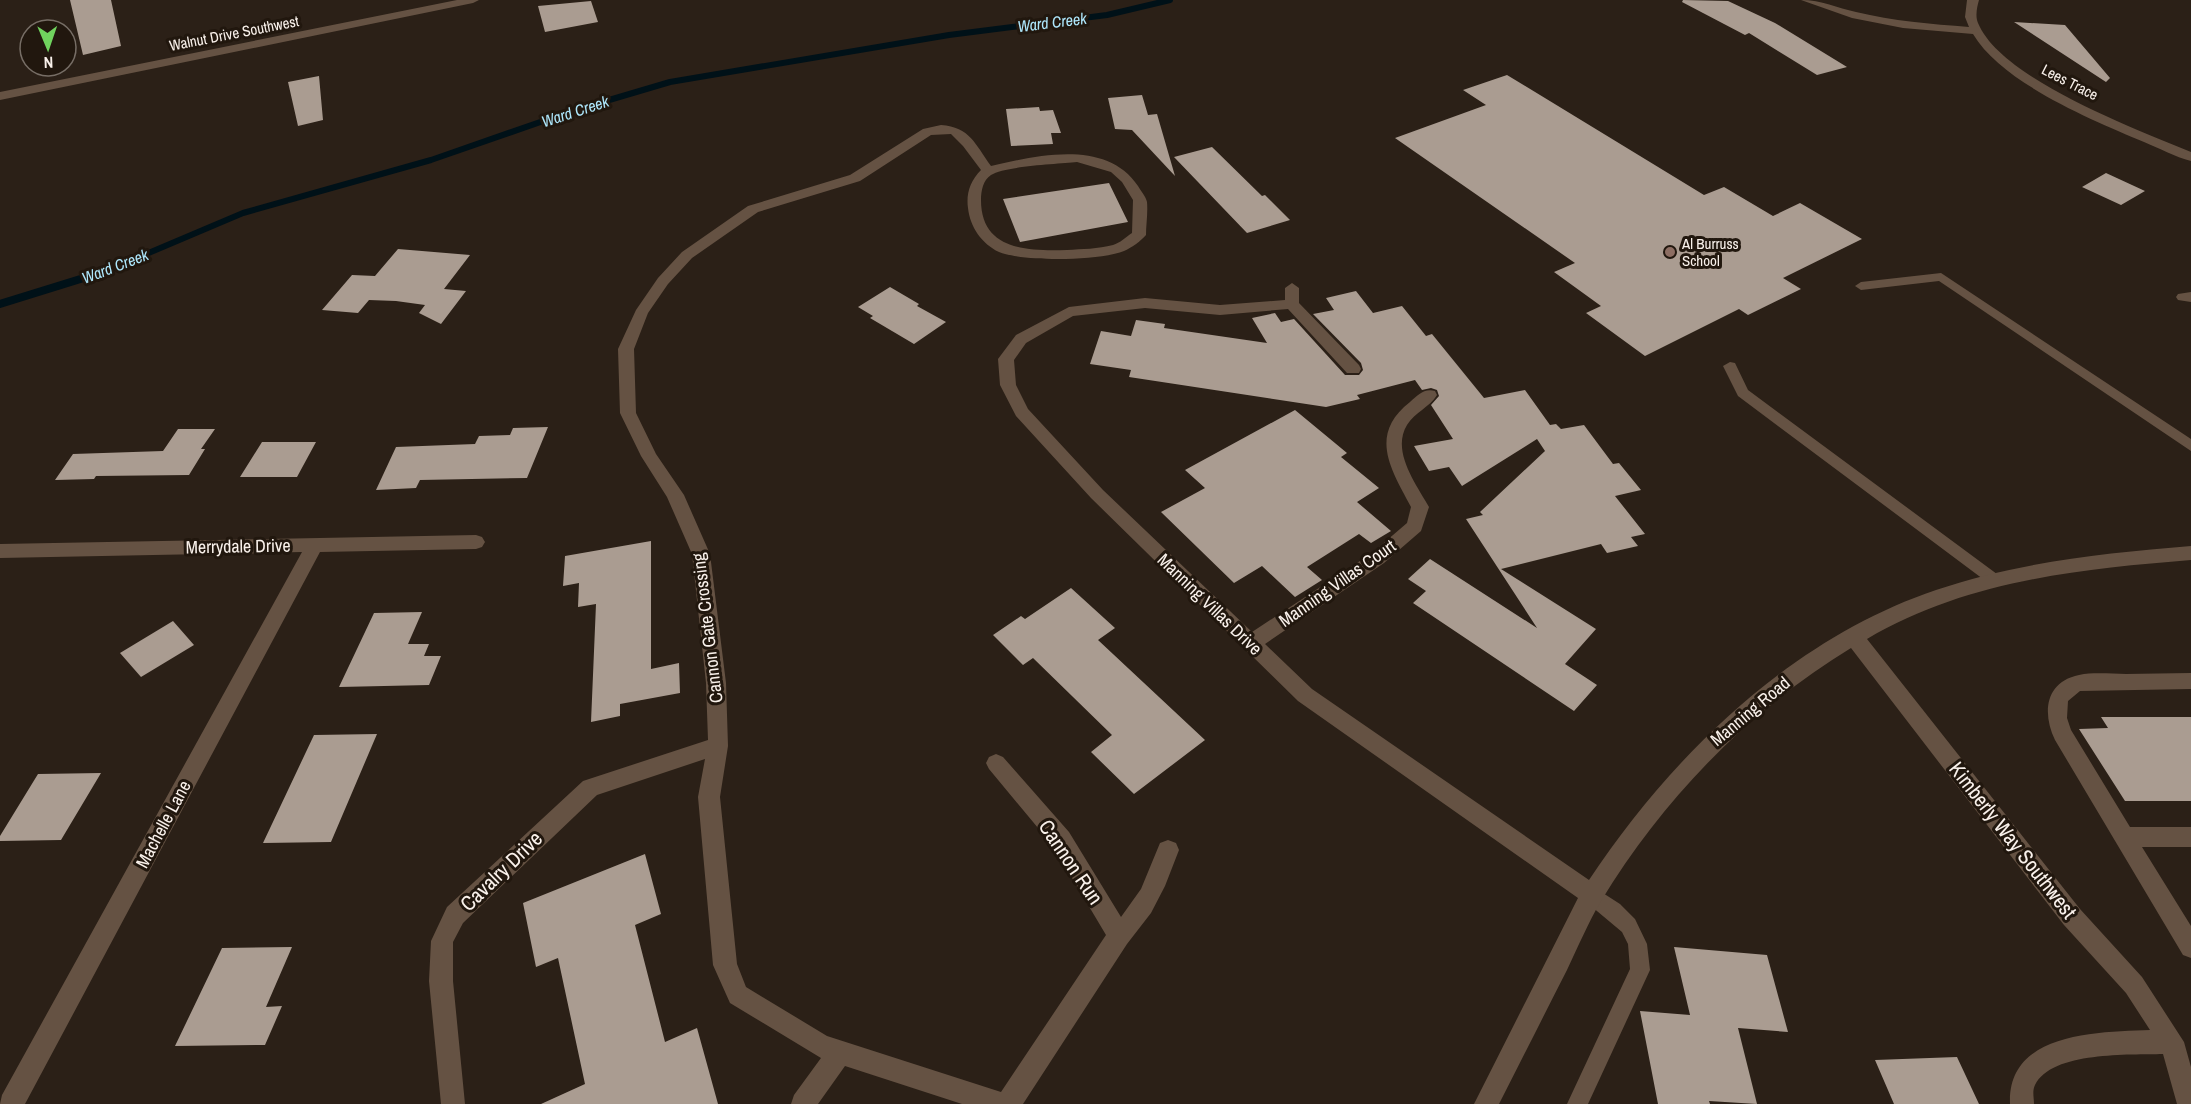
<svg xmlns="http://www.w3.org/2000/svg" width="2191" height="1104" viewBox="0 0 2191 1104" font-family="'Archivo Narrow',sans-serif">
	<rect width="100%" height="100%" fill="#2b2017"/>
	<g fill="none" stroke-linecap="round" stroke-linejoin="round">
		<path stroke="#001118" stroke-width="6" d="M 99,274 L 243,213 L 431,160 L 572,111 L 670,82 L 949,35 L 1107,15 L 1170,0"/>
		<path stroke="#001118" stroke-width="8" d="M 0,304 L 103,272"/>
	</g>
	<path fill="#aa9c91" d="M 70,0 L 111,0 L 121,46 L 83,55 Z
		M 1683,0 L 1728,1 L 1775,23 L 1847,67 L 1817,75 L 1749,33 L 1745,35 L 1682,2 Z
		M 591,1 L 598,22 L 545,32 L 538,6 Z
		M 2014,22 L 2065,25 L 2110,78 L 2106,82 Z
		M 1507,75 L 1704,195 L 1724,187 L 1773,216 L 1800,203 L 1862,239 L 1783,278 L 1801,289 L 1748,315 L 1739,309 L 1645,356 L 1586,313 L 1601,306 L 1554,272 L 1575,263 L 1395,138 L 1486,105 L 1463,90 Z
		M 319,76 L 323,120 L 298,126 L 288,82 Z
		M 1142,95 L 1148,115 L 1157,114 L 1175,176 L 1132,130 L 1115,129 L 1108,98 Z
		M 1039,107 L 1040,111 L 1053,110 L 1061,133 L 1051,133 L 1053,144 L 1011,146 L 1006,109 Z
		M 1212,147 L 1262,196 L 1265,195 L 1290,220 L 1247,233 L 1174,157 Z
		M 2106,173 L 2145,191 L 2121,205 L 2082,187 Z
		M 1109,183 L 1128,222 L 1020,242 L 1003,199 Z
		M 398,249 L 470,255 L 444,289 L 466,291 L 441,324 L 419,313 L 425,305 L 396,301 L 369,300 L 358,313 L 322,310 L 352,275 L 375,276 Z
		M 890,287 L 919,304 L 917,306 L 946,322 L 914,344 L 870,318 L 873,316 L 858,307 Z
		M 1356,291 L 1373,313 L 1402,306 L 1426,336 L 1432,334 L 1484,398 L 1525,390 L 1550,425 L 1556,424 L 1561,429 L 1584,425 L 1613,464 L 1619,463 L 1641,490 L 1615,496 L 1645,534 L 1631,537 L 1638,546 L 1607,553 L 1601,544 L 1501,569 L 1596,629 L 1565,664 L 1597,685 L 1574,711 L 1413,603 L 1426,591 L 1408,579 L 1430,559 L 1537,628 L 1466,519 L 1483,515 L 1480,512 L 1545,451 L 1537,439 L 1462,486 L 1449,467 L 1429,471 L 1414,446 L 1453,439 L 1431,405 L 1439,396 L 1437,390 L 1431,388 L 1422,390 L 1415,380 L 1357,395 L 1360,399 L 1326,407 L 1129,377 L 1131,370 L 1090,364 L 1101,331 L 1131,336 L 1136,320 L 1165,324 L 1164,328 L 1267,343 L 1252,318 L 1275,313 L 1281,322 L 1294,319 L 1345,375 L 1359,375 L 1363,370 L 1361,363 L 1313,314 L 1334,310 L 1326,298 Z
		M 1295,410 L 1347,453 L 1341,457 L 1379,488 L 1357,502 L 1391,531 L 1371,543 L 1359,534 L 1307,567 L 1322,580 L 1295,597 L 1262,566 L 1234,583 L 1161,512 L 1205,488 L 1185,470 Z
		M 548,427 L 527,478 L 420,480 L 416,488 L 376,490 L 396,447 L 475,444 L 479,436 L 510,435 L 513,428 Z
		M 178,429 L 215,429 L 201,449 L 205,449 L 189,475 L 96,476 L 94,479 L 55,480 L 73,454 L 163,451 Z
		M 262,442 L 316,442 L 297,477 L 240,477 Z
		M 651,541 L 651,669 L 679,663 L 680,693 L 620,704 L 620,716 L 591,722 L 596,604 L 578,607 L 579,583 L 563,586 L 565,556 Z
		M 1071,588 L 1115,628 L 1098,640 L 1205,740 L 1134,794 L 1091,752 L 1112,735 L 1033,658 L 1023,665 L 993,635 L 1021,616 L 1025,619 Z
		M 422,612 L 408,644 L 429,644 L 424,656 L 441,656 L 429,685 L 339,687 L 374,613 Z
		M 173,621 L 194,645 L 141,677 L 120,653 Z
		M 2101,717 L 2191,717 L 2191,801 L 2125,801 L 2079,729 L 2108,728 Z
		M 377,734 L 331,842 L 263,843 L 314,735 Z
		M 101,773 L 61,840 L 0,841 L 0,836 L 38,774 Z
		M 645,854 L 661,914 L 635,925 L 665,1042 L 697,1028 L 718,1104 L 541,1104 L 585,1084 L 558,958 L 536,967 L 523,903 Z
		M 292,947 L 266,1007 L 282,1006 L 265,1045 L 175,1046 L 222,948 Z
		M 1674,947 L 1767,955 L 1788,1032 L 1738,1028 L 1757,1104 L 1709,1101 L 1710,1104 L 1658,1104 L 1640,1011 L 1690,1015 Z
		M 1957,1057 L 1979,1104 L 1894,1104 L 1875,1060 Z"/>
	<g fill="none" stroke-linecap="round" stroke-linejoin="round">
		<path fill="#655243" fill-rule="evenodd" d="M 1941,273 L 2191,439 L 2191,451 L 1939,281 L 1861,290 L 1855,286 L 1861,282 Z
			M 1730,362 L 1735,363 L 1748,390 L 2001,577 L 2004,581 L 2001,585 L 1991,585 L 1738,396 L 1723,366 Z
			M 1592,886 L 1620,904 L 1635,919 L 1647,944 L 1650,970 L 1588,1104 L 1567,1104 L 1630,969 L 1628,944 L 1622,932 L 1585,901 L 1583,895 L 1585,889 Z"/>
		<path fill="#655243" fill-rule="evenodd" d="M 457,0 L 479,0 L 473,3 L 0,100 L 0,92 Z
			M 1801,0 C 1822,0 1837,8 1856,12 C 1893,21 1931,24 1969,27 L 1965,17 L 1967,0 L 1979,0 C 1977,7 1975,16 1978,23 C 2001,79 2136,129 2191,152 L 2191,161 C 2175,157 2159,148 2144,142 C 2092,120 2002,83 1973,34 L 1903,28 L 1852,18 Z
			M 941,125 C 970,127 975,144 991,166 C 1038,155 1107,139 1138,186 C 1141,191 1146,197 1147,202 C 1148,213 1146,225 1146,235 C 1141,241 1131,248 1124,251 C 1099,261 1024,262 999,252 C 982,244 970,227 968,208 C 966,194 970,181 981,170 L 963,146 L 951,134 L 931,135 L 860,181 L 758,212 L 692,258 L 668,284 L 648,313 L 634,349 L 636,413 L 656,454 L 684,495 L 710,554 L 726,683 L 728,746 L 720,797 L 737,964 L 746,987 L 827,1036 L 1001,1092 L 1106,935 L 1053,846 L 989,769 L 986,763 L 989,757 L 996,754 L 1003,757 L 1069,832 L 1121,917 L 1141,889 L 1160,843 L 1168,840 L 1176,843 L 1179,850 L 1165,886 L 1151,913 L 1127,944 L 1023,1104 L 962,1104 L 845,1066 L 818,1104 L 791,1104 L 794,1095 L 821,1058 L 730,1003 L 713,965 L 698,797 L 705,759 L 597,795 L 463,923 L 453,942 L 453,981 L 465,1104 L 441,1104 L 429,981 L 431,941 L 447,907 L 583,781 L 708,740 L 706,683 L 692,554 L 667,497 L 641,456 L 620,413 L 618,349 L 636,310 L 658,278 L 682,252 L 748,206 L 850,175 L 923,129 ZM 1077,162 L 1111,172 L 1122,182 L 1133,200 L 1132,233 C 1126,237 1120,243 1113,245 C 1098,249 1082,249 1067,250 C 1029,251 981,251 981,200 C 981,191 983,180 991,175 C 1005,166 1058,164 1077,162 Z
			M 1292,283 L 1299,288 L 1299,303 L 1359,365 L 1361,369 L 1359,373 L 1347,373 L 1288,309 L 1220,315 L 1145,308 L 1073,316 L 1026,343 L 1014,360 L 1016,385 L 1028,409 L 1103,490 L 1252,632 L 1372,553 L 1407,523 L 1411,507 C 1391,469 1368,435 1410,402 C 1418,395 1424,388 1435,391 L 1437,395 C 1430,407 1415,412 1407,425 C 1391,451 1416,484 1429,507 L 1421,531 L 1384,563 L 1265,644 L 1312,689 L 1589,880 C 1672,755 1791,639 1936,590 C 2018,562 2105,553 2191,546 L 2191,560 C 2079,569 1965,581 1867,639 L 2080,909 L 2142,977 L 2184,1042 L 2191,1067 L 2191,1104 L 2177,1104 L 2163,1054 C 2130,1055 2052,1051 2035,1085 C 2032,1091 2034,1098 2034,1104 L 2010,1104 C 2007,1032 2098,1032 2150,1030 L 2126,993 L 2064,925 L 1851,648 C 1748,711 1664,798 1601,901 C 1588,923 1578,947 1567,970 C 1544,1015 1522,1059 1499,1104 L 1474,1104 L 1578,898 L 1298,701 L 1091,498 L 1016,416 L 1000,385 L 998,359 L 1016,335 L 1069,307 L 1145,298 L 1220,305 L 1285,300 L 1285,288 Z
			M 2191,292 L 2191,302 L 2178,300 L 2176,297 L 2178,294 Z
			M 476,535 L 482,537 L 485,542 L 482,547 L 476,549 L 320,552 L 25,1104 L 0,1104 L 2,1095 L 302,552 L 0,558 L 0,544 Z
			M 2191,673 L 2191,689 L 2080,691 L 2068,701 L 2067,718 L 2071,730 L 2130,827 L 2191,827 L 2191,847 L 2142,847 L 2191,926 L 2191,958 L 2183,955 L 2055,740 C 2042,713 2045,682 2079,675 C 2094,672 2111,674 2126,674 C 2147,674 2169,673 2191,673 Z"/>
	</g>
	<circle fill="#8d6e63" stroke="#21170e" stroke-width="2" cx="1670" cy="252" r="6"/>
	<g text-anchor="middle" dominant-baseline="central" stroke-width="6" stroke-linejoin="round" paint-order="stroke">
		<g font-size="15" fill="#f9f1eb" stroke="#21170e">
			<text transform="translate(234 33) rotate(-11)">Walnut Drive Southwest</text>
			<text transform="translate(2070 82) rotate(27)">Lees Trace</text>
		</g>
		<g font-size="15" fill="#f9f1eb" stroke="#21170e" text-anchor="start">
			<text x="1682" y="243">Al Burruss<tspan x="1682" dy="17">School</tspan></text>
		</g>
		<g font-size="16" font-style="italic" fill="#aee7fc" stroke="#21170e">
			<text transform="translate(1052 22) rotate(-7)">Ward Creek</text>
			<text transform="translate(575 111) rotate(-18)">Ward Creek</text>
			<text transform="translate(115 266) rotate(-21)">Ward Creek</text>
		</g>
		<g font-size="18" fill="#f9f1eb" stroke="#21170e">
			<text transform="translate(238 546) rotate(-1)">Merrydale Drive</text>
			<text transform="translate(1337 583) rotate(-35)">Manning Villas Court</text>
			<text transform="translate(1210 604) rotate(44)">Manning Villas Drive</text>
			<text transform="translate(707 628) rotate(-97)">Cannon Gate Crossing</text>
			<text transform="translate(1750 711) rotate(-40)">Manning Road</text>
			<text transform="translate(163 824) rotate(-62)">Machelle Lane</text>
		</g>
		<g font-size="21" fill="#f9f1eb" stroke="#21170e">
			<text transform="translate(2013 840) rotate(52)">Kimberly Way Southwest</text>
			<text transform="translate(1071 862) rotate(56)">Cannon Run</text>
			<text transform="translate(501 871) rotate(-44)">Cavalry Drive</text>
		</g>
	</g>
	<g transform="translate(48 48) rotate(178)"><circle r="28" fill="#21170e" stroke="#776e66" stroke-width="1.5"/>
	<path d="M0-4.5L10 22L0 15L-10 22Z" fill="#70d35e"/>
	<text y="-9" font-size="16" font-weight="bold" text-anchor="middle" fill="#f9f1eb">N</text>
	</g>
</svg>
